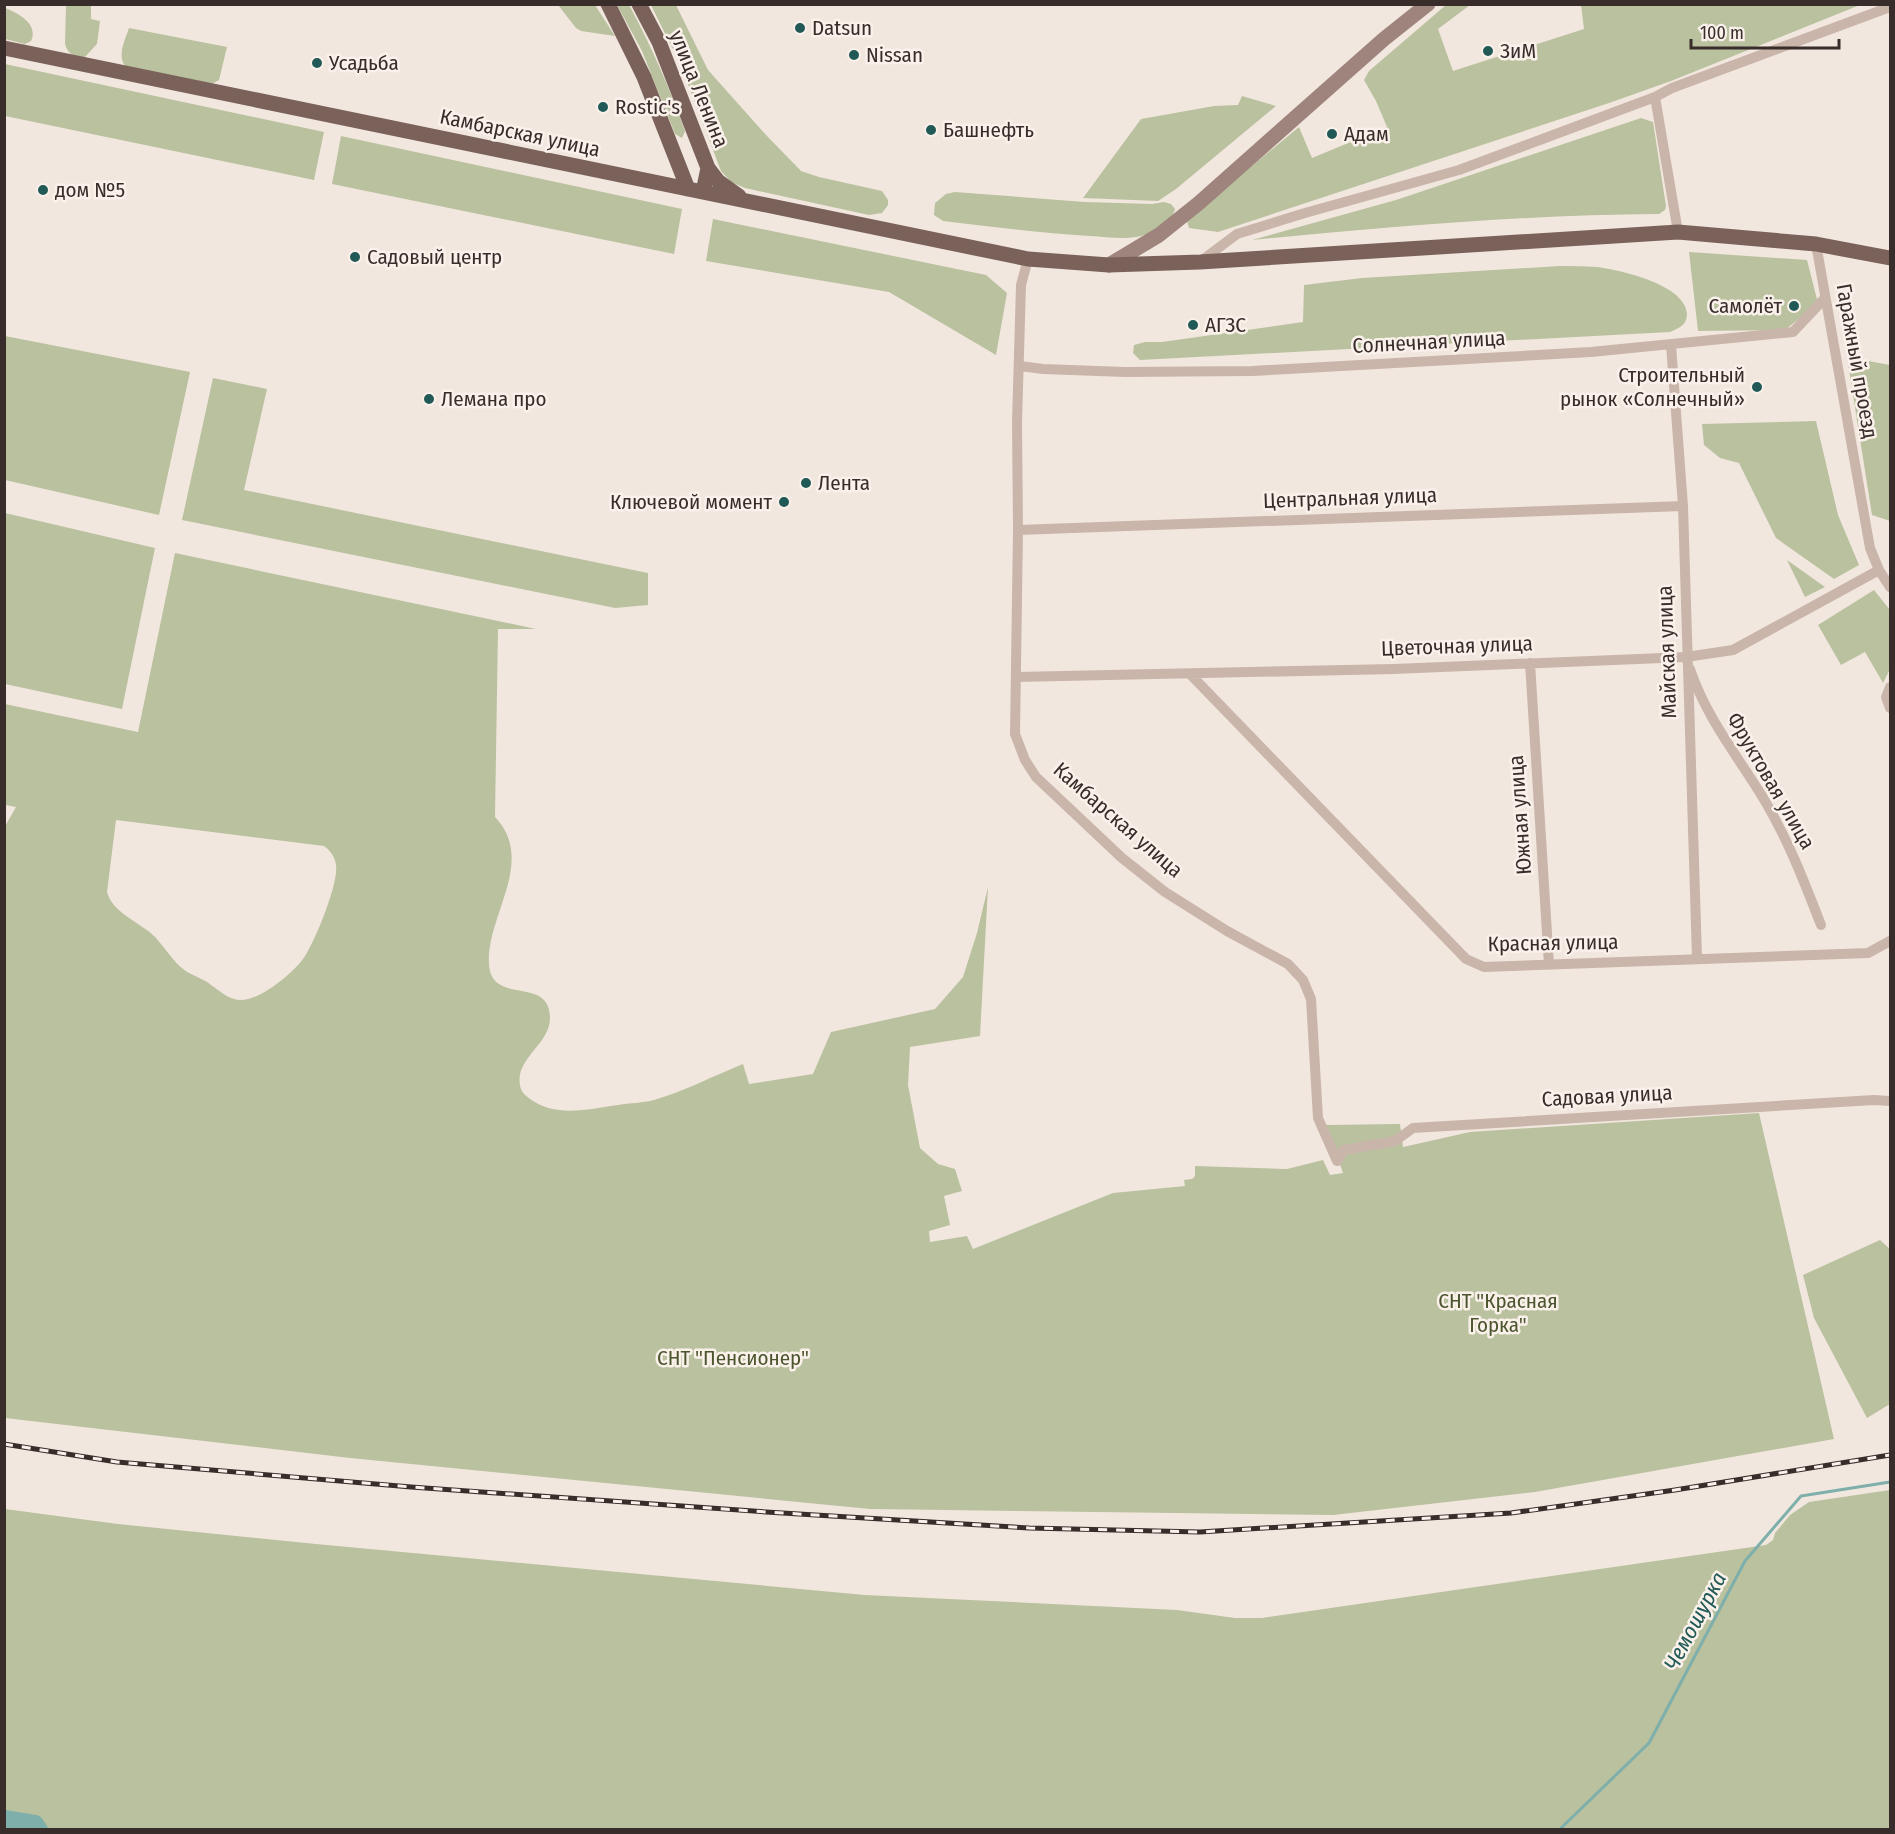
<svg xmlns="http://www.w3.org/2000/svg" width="1895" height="1834" viewBox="0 0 1895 1834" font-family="'Fira Sans Condensed',sans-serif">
	<rect width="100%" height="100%" fill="#f2e7df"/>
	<path fill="#bac19f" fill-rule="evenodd" d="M 66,5 L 91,5 L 91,19 L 100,21 L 97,44 L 84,58 C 74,56 68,55 65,44 Z
		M 558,5 L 595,5 L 615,36 L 581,31 L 576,28 Z
		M 617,5 L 629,5 C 651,45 669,87 685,131 L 682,138 L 675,134 L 642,51 Z
		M 651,5 L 676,5 L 708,70 L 767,136 L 801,171 L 819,177 L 882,191 L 888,200 L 888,205 L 882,213 L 869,215 L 745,188 L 731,182 L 721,171 L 681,66 Z
		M 1446,5 L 1470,5 L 1438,29 L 1453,71 L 1584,29 L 1581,5 L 1860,5 L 1671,81 L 1612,102 L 1218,232 L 1189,228 L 1187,221 L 1191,216 L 1299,127 L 1312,158 L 1387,127 L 1376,101 L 1364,80 L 1369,71 Z
		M 5,8 C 18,13 39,24 31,41 L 25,44 L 5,39 Z
		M 129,28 L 227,47 L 219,80 L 212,84 L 125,66 C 117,55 125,40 129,28 Z
		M 5,64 L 324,132 L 314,180 L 5,116 Z
		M 1242,96 L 1276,106 L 1176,189 L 1158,201 L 1083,198 L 1141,119 L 1214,106 L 1238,105 Z
		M 1641,118 L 1653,122 L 1666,206 L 1665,210 L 1659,214 C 1522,215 1387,227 1252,240 L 1396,200 Z
		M 341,136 L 682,209 L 674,254 L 332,184 Z
		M 955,192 L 1085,202 L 1152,204 L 1164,202 L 1171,204 L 1175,209 C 1171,224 1155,233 1141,236 C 1125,240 1106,237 1090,236 C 1041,233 992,227 943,221 L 934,215 L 935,203 L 946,194 Z
		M 713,219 L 986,275 L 1007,293 L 996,355 L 889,292 L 706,261 Z
		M 1689,252 L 1807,260 L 1818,303 L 1785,330 L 1698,331 Z
		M 1560,266 C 1572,266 1585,266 1597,267 C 1621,270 1686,285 1687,314 C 1687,325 1679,328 1670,332 L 1140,360 L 1133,353 L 1134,345 L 1145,342 L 1162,342 L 1303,322 L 1304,285 L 1362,278 Z
		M 5,336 L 190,372 L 159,515 L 5,480 Z
		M 1847,357 L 1890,365 L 1890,521 L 1872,515 Z
		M 213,378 L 267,389 L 244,490 L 648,573 L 648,605 L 615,608 L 182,520 Z
		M 1816,421 L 1838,515 L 1859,565 L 1834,579 L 1776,538 L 1739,463 L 1720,458 L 1704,445 L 1702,424 Z
		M 5,513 L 155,548 L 122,709 L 5,684 Z
		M 175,553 L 536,629 L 498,629 L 495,817 C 537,861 486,916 489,964 C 491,1006 549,975 550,1017 C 551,1044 515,1058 520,1085 C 521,1092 525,1095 530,1099 C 556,1118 588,1109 618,1105 C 630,1103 643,1103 654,1100 C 683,1092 715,1075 743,1064 L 749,1084 L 813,1074 L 831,1032 L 935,1009 L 963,977 L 977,933 L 988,887 L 980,1036 L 910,1047 L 908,1085 L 920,1148 L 938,1164 L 955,1169 L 962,1191 L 944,1196 L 950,1225 L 929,1231 L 930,1242 L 967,1236 L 973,1249 L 1113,1193 L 1185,1186 L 1184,1180 L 1192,1179 L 1195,1176 L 1195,1166 L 1287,1169 L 1323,1160 L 1330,1175 L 1343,1173 L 1326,1125 L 1400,1124 L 1403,1147 L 1470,1132 L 1759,1113 L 1834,1439 L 1535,1492 L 1333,1515 L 870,1509 L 350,1458 L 5,1418 L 4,828 L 16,807 L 5,805 L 5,704 L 138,732 ZM 116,820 L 324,846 C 330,850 335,857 336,865 C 339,883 314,944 303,959 C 292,974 258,1002 239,1000 C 228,999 220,991 211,985 C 203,978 192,976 183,969 C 173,961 165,948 156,938 C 141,922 113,914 107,892 Z
		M 1787,560 L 1825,587 L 1805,597 Z
		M 1874,590 L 1890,610 L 1890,669 L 1883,683 L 1865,652 L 1841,665 L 1818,625 Z
		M 1880,1240 L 1890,1249 L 1890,1404 L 1867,1418 L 1814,1318 L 1803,1275 Z
		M 1890,1490 L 1890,1829 L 5,1829 L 5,1509 L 118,1524 L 316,1544 L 865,1595 L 1177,1610 L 1235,1618 L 1262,1618 L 1766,1545 L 1773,1540 L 1775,1533 L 1790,1515 L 1809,1502 Z"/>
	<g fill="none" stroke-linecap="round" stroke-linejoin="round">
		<path stroke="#7eafab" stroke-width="3" d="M 1559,1830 L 1649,1743 L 1745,1561 L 1801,1496 L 1890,1482"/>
		<path stroke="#7eafab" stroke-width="18" d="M 4,1819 L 35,1824 L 39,1830"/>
		<path stroke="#cab5ab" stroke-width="10" d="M 1655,97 L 1678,232
			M 1816,244 L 1870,548 L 1879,570 L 1890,587
			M 1028,259 L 1021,285 L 1017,422 L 1018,530 L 1015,734 L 1025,760 L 1036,777 L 1122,858 L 1165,892 L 1227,931 L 1288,964 L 1303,980 L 1311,999 L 1318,1118 L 1337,1161
			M 1201,261 L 1237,234 L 1305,213 L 1459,170 L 1655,97 L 1672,88 L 1890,7
			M 1671,345 L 1683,506 L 1697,958
			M 1020,366 L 1043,369 L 1125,372 L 1252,371 L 1591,352 L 1793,332 L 1825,298
			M 1018,530 L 1683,506
			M 1530,663 L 1549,965
			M 1690,669 C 1706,717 1736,754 1762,796 C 1787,837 1804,881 1821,925
			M 1190,674 L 1466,959 L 1484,967 L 1868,953 L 1890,941
			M 1016,677 L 1394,669 L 1686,657 L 1733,650 L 1879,570
			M 1890,687 L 1886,697 L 1890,708
			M 1337,1161 L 1344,1150 L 1395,1141 L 1413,1128 L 1874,1100 L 1890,1101"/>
		<path stroke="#9e847c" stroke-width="15" d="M 1109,265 L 1159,235 L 1199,203 L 1384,39 L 1428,4"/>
		<path stroke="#7a625b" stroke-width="15" d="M 608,4 L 644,77 L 688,189
			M 639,4 L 659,42 L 708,168 L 703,192
			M 4,48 L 1028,259 L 1109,265 L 1200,262 L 1678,232 L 1816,244 L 1890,258
			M 708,168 L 718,181 L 739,196"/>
		<g stroke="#382d2a" stroke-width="5">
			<path id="rail" d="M 4,1444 L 117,1462 L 411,1487 L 766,1512 L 1029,1528 L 1200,1532 L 1511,1513 L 1675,1490 L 1890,1455"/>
		</g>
		<use href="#rail" stroke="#faf1eb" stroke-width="3" stroke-dasharray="9" stroke-linecap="butt"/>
	</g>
	<g fill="#205956" stroke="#faf1eb" stroke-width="2">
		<circle cx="800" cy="28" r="6"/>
		<circle cx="1488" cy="51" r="6"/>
		<circle cx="854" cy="55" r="6"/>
		<circle cx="317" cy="63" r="6"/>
		<circle cx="603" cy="107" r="6"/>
		<circle cx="931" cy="130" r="6"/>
		<circle cx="1332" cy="134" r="6"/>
		<circle cx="43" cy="190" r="6"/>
		<circle cx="355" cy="257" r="6"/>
		<circle cx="1794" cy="306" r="6"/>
		<circle cx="1193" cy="325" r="6"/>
		<circle cx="1757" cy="387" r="6"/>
		<circle cx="429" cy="399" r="6"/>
		<circle cx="806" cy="483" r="6"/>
		<circle cx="784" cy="502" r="6"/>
	</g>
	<g text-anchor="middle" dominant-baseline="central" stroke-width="5" stroke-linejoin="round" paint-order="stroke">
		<g font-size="21" fill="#382d2a" stroke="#faf1eb" text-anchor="start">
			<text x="812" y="28">Datsun</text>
			<text x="1500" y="51">ЗиМ</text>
			<text x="866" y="55">Nissan</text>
			<text x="329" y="63">Усадьба</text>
			<text x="615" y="107">Rostic's</text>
			<text x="943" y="130">Башнефть</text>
			<text x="1344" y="134">Адам</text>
			<text x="55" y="190">дом №5</text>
			<text x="367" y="257">Садовый центр</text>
			<text x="1782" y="306" text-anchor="end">Самолёт</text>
			<text x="1205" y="325">АГЗС</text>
			<text x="1745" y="375" text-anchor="end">Строительный<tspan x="1745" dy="24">рынок «Солнечный»</tspan></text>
			<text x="441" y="399">Лемана про</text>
			<text x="818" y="483">Лента</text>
			<text x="772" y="502" text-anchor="end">Ключевой момент</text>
		</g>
		<g font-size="21" fill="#382d2a" stroke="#faf1eb">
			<text transform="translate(699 89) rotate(68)">улица Ленина</text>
			<text transform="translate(520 133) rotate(12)">Камбарская улица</text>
			<text transform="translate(1429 342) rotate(-3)">Солнечная улица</text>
			<text transform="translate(1857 361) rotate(80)">Гаражный проезд</text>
			<text transform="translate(1350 498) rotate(-2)">Центральная улица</text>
			<text transform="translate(1457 646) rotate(-2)">Цветочная улица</text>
			<text transform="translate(1667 652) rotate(-92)">Майская улица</text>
			<text transform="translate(1771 781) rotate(60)">Фруктовая улица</text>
			<text transform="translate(1520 815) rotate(-94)">Южная улица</text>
			<text transform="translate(1118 820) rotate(41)">Камбарская улица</text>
			<text transform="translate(1553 943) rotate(-1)">Красная улица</text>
			<text transform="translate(1607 1096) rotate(-3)">Садовая улица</text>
		</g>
		<g font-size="21" fill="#4c562e" stroke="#faf1eb">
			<text x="1498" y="1301">СНТ "Красная<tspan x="1498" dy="24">Горка"</tspan></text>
			<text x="733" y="1358">СНТ "Пенсионер"</text>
		</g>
		<g font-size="22" font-style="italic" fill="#205956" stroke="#faf1eb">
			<text transform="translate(1695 1621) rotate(-62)">Чемошурка</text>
		</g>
	</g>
	<rect width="1895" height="1834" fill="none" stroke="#382d2a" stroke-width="12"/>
	<path d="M1691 39v9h148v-9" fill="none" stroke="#382d2a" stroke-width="3"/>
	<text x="1700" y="39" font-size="18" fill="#382d2a" stroke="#faf1eb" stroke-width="4.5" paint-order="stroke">100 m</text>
</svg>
